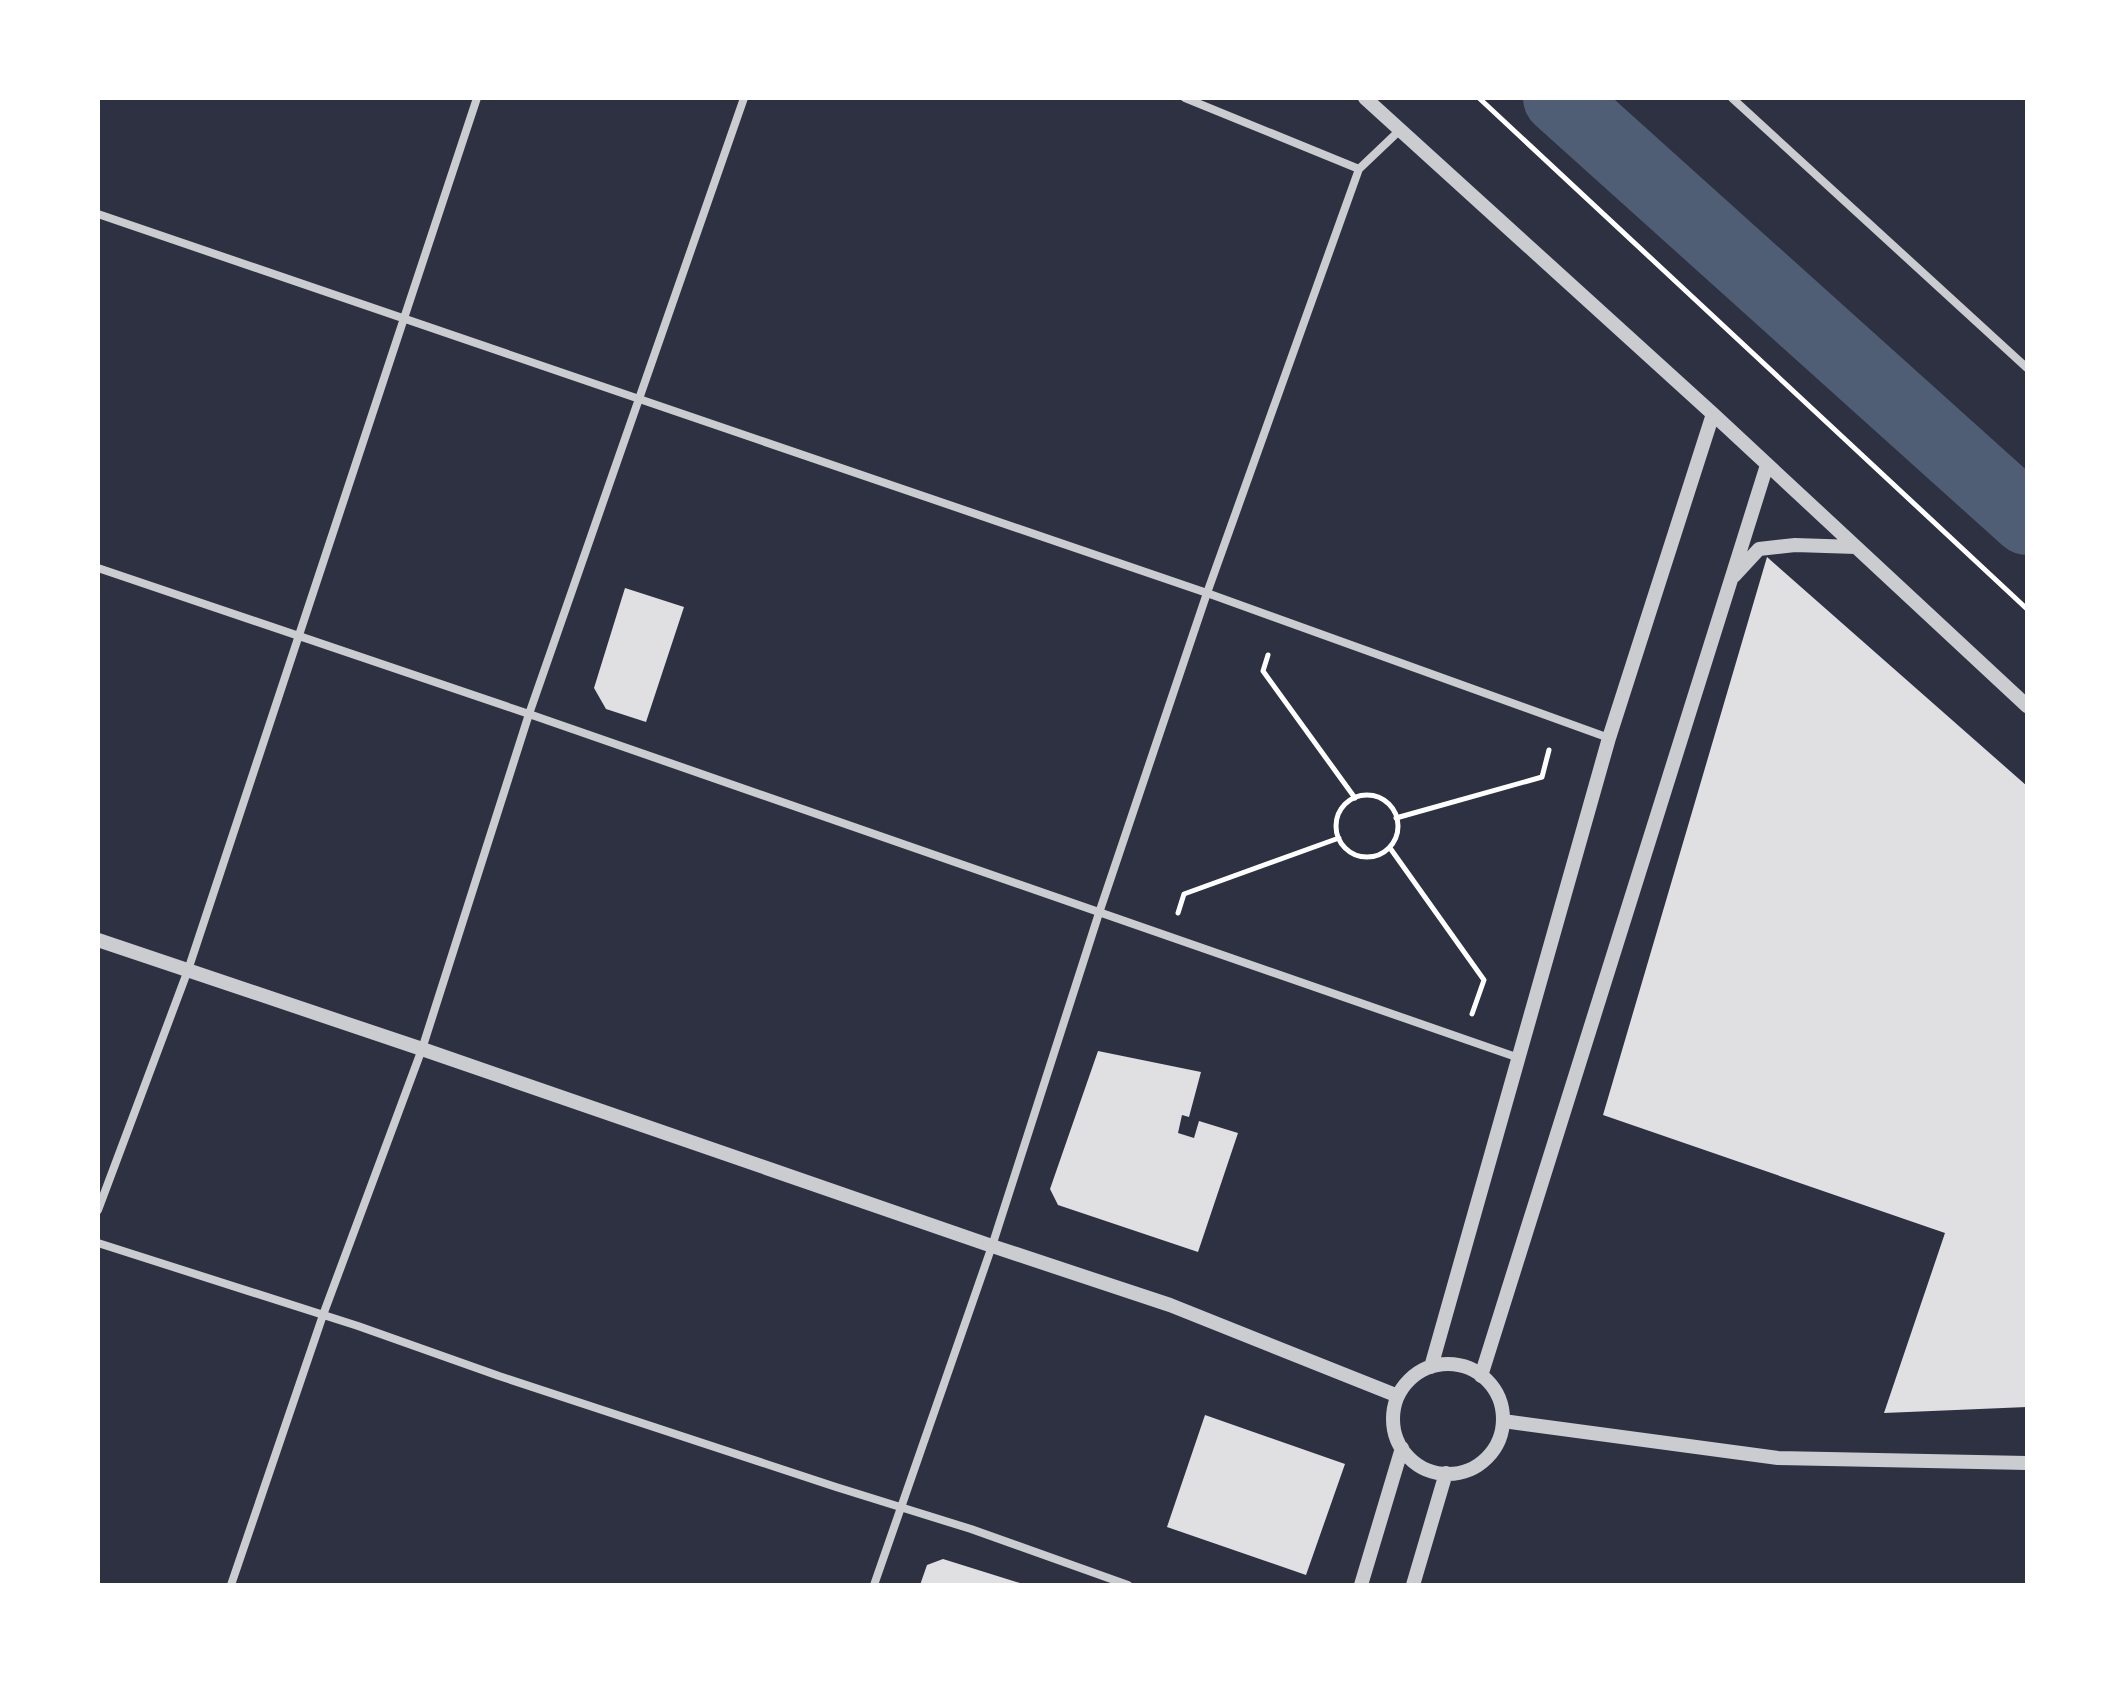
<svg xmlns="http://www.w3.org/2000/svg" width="2125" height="1683" viewBox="0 0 2125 1683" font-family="'Golos Text',sans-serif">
	<rect width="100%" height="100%" fill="#2d3142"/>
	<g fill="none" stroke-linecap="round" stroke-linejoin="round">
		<path stroke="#4f5d75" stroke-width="72" d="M 1559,98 L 2027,519"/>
	</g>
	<path fill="#e0e0e3" d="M 1767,557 L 2027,786 L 2027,1407 L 1884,1413 L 1945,1233 L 1603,1115 Z
		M 625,588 L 684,607 L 646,722 L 606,709 L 594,688 Z
		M 1098,1051 L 1201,1072 L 1189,1117 L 1182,1115 L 1178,1133 L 1194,1138 L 1199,1121 L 1238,1133 L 1198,1252 L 1058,1205 L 1050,1189 Z
		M 1205,1415 L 1345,1464 L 1306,1575 L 1167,1527 Z
		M 943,1559 L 1023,1584 L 1023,1585 L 920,1585 L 927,1565 Z"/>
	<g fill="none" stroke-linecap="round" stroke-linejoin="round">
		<path stroke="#fff" stroke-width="5" d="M 1479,98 L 2027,609
			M 1268,655 L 1263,671 L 1355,798
			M1336 826a31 31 0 1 1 62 0a31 31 0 1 1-62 0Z
			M 1396,818 L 1542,777 L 1549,750
			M 1390,848 L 1484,980 L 1472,1014
			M 1178,913 L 1184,894 L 1339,838"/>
		<path stroke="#caccd0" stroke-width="8" d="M 1185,98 L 1359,169
			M 1732,98 L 2027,368
			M 98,214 L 1207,593 L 1609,738
			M 98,568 L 529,714 L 1519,1058
			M 98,1210 L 188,970 L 477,98
			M 98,1243 L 358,1326 L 499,1376 L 836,1487 L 971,1529 L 1128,1585
			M 231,1585 L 323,1315 L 422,1049 L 529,714 L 744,98
			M 874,1585 L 992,1246 L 1099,913 L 1207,593 L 1359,169 L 1400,130"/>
		<path stroke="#caccd0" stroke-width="14" d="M 1365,98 L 1713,414 L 2027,706
			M 1734,576 L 1759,549 L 1795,545 L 1856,547
			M 98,940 L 422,1049 L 992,1246 L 1170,1305 L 1398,1396
			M1393 1419a55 55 0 1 1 110 0a55 55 0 1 1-110 0Z
			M 1431,1367 L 1609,738 L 1713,414
			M 1481,1376 L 1767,465
			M 1503,1421 L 1778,1458 L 2027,1463
			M 1361,1585 L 1402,1448
			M 1413,1585 L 1446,1473"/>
	</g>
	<rect width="2125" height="1683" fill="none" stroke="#ffffff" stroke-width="200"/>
</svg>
